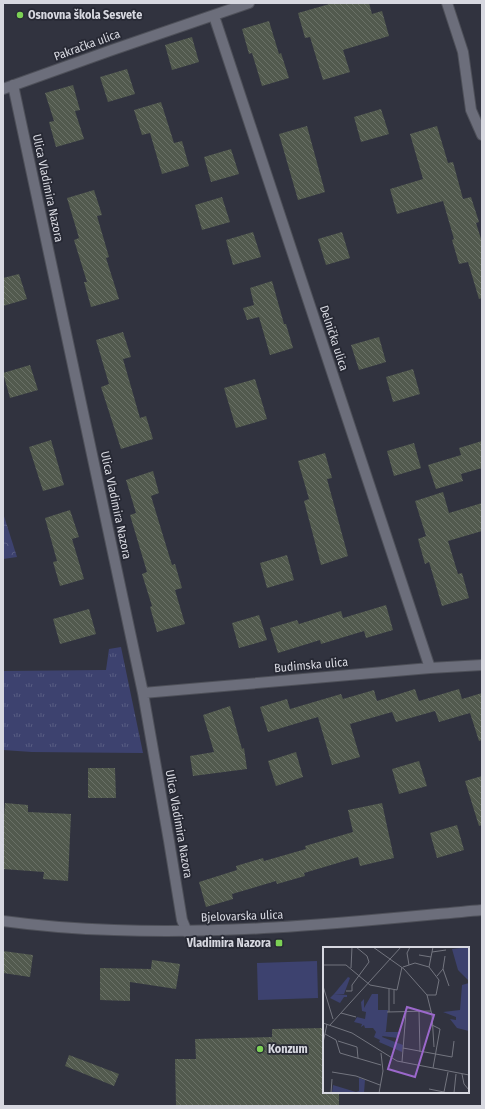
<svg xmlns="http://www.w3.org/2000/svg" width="485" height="1109" viewBox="0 0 485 1109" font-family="'Fira Sans Condensed',sans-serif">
	<defs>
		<pattern id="grass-tufts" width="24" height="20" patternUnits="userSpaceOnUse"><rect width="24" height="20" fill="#3d426f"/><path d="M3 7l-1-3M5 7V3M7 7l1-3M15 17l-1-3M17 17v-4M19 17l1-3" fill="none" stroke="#585d83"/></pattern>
		<pattern id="forest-crowns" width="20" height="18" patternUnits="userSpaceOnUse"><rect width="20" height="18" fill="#3d426f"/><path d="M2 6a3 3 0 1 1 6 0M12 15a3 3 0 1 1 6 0" fill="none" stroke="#585d83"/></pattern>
		<pattern id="building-back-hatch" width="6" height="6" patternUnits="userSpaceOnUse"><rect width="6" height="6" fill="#525a4e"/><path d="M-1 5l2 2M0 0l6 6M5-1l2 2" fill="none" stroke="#6a7167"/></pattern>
	</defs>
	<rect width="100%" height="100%" fill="#31333f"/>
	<path fill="url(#grass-tufts)" d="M 121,647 L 143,753 L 32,752 L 3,750 L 3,671 L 106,670 L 109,649 Z"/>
	<path fill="url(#forest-crowns)" d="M 3,513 L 17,557 L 3,559 Z"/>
	<path fill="#3d426f" d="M 317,961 L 318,998 L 258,1000 L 257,963 Z"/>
	<path fill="url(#building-back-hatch)" d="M 333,3 L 369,3 L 372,14 L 382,11 L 389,36 L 343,50 L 350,72 L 323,80 L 310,37 L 305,38 L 298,13 Z
		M 269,21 L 279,54 L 281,53 L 289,78 L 262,86 L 252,53 L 249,54 L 242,29 Z
		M 192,37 L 199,62 L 172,70 L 165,45 Z
		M 127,69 L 135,94 L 108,102 L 100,77 Z
		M 73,85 L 80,110 L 75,111 L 84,139 L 56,147 L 49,122 L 54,121 L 45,93 Z
		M 161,102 L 174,143 L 182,141 L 189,166 L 162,174 L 150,133 L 142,135 L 134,110 Z
		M 381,109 L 389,134 L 361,142 L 354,117 Z
		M 307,126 L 325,192 L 298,200 L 279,134 Z
		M 437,126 L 448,163 L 453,162 L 463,199 L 471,197 L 479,222 L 476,223 L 482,242 L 482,298 L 479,299 L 468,262 L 459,264 L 452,240 L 454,239 L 443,201 L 397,214 L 390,189 L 423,179 L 410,134 Z
		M 231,149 L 239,174 L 211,182 L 204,157 Z
		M 94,190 L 102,215 L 97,216 L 109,257 L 106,258 L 119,299 L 91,307 L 84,282 L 87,282 L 74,240 L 79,238 L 67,198 Z
		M 222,197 L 230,222 L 202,230 L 195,205 Z
		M 253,232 L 261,257 L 233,265 L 226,240 Z
		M 342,232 L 350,258 L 326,265 L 318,239 Z
		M 19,274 L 27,299 L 3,306 L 3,278 Z
		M 272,281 L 284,324 L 286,324 L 293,348 L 270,355 L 259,317 L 247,320 L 243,308 L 254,305 L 250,288 Z
		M 123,332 L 131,357 L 123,359 L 140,418 L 146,416 L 153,439 L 121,449 L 101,387 L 109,384 L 96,340 Z
		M 379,337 L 386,362 L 359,370 L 351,345 Z
		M 30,365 L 38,390 L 10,398 L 3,373 Z
		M 413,369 L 420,394 L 393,402 L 386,377 Z
		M 255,379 L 267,419 L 236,428 L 224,388 Z
		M 51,440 L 64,485 L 43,491 L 29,447 Z
		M 482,441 L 482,468 L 461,474 L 463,481 L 436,489 L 428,465 L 461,455 L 459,448 Z
		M 414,443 L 421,468 L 394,476 L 387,451 Z
		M 325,453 L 332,478 L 327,479 L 348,556 L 321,565 L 304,501 L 309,499 L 298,461 Z
		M 153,471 L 159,493 L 151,496 L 172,565 L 175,564 L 182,588 L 175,590 L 185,624 L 157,632 L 150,607 L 152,606 L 142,574 L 147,572 L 130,515 L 136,513 L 126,480 Z
		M 443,492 L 449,513 L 482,503 L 482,531 L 448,541 L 458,574 L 462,573 L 469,598 L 442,606 L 429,562 L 425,564 L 418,539 L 426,536 L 415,501 Z
		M 70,510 L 79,537 L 72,539 L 84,579 L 60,586 L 53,562 L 57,561 L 45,518 Z
		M 287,555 L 294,580 L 267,588 L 260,563 Z
		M 386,605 L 393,630 L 366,638 L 364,631 L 321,644 L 320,640 L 278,653 L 270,628 L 297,620 L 299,624 L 341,611 L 343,618 Z
		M 89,609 L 96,634 L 60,644 L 53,619 Z
		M 259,615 L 267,640 L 239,648 L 232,623 Z
		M 415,689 L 419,701 L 459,689 L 462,699 L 482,693 L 482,740 L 479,741 L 470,713 L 439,722 L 435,711 L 396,722 L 392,712 L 350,724 L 360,757 L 332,765 L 318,717 L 268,732 L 260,707 L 287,699 L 290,709 L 341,694 L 343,699 L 374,690 L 377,701 Z
		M 230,706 L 242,749 L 244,748 L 247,769 L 193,776 L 190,756 L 214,752 L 203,715 Z
		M 296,752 L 303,777 L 276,786 L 268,761 Z
		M 419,761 L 427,786 L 399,794 L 392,769 Z
		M 88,768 L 115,768 L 116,798 L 88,798 Z
		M 482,776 L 482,825 L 479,826 L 465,781 Z
		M 5,803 L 28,805 L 28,812 L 71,814 L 68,881 L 43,879 L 44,872 L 3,869 L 3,829 Z
		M 382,803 L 394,858 L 360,866 L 358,857 L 304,873 L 305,876 L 277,884 L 276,881 L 232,894 L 233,899 L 206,907 L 199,882 L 237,870 L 236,866 L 263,858 L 264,861 L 306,849 L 305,846 L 353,832 L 348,810 Z
		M 457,825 L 464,850 L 437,858 L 430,833 Z
		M 3,951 L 33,955 L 30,977 L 3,973 Z
		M 152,960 L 180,964 L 176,989 L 130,982 L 130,1001 L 100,1000 L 100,968 L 151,969 Z
		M 324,1028 L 324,1092 L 339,1092 L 339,1106 L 176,1106 L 175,1059 L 196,1059 L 195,1039 L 272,1037 L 272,1029 Z
		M 69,1055 L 119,1074 L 114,1086 L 65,1066 Z"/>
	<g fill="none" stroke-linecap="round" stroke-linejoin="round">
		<g stroke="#4e5059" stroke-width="12">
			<path id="minor" d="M 447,3 L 463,52 L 471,110 L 482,135
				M 214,16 L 430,668
				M 13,85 L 143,693 L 169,841 L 182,920 L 187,932
				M 3,89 L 112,50 L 249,3
				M 143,693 L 430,668 L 482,665"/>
		</g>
		<g stroke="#4e5059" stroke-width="12">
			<path id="secondary" d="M 3,921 C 40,926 77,929 114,930 C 238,935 360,921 482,910"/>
		</g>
		<use href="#minor" stroke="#6c6e7b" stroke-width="10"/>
		<use href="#secondary" stroke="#6c6e7b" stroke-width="10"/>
	</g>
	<g fill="#7cd155" stroke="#272934" stroke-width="1.5">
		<circle cx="20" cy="15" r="4"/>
		<rect x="275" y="939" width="8" height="8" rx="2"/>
		<circle cx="260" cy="1049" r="4"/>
	</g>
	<g text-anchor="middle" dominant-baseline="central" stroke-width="3.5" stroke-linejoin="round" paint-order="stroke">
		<g font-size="12" font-weight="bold" fill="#d7d8e0" stroke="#272934" text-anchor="start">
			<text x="28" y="15">Osnovna škola Sesvete</text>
			<text x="271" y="943" text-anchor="end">Vladimira Nazora</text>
			<text x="268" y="1049">Konzum</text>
		</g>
		<g font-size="12" fill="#d7d8e0" stroke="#272934">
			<text transform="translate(87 45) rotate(-20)">Pakračka ulica</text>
			<text transform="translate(48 188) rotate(78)">Ulica Vladimira Nazora</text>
			<text transform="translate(334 338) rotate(72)">Delnička ulica</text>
			<text transform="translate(116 505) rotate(78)">Ulica Vladimira Nazora</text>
			<text transform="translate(311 665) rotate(-5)">Budimska ulica</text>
			<text transform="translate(179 824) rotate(80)">Ulica Vladimira Nazora</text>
			<text transform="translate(242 916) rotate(-2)">Bjelovarska ulica</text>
		</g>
	</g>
	<g transform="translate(323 947)">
		<rect width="146" height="146" fill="#31333f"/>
		<path d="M 49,47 L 55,47 L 55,63 L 65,63 L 63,84 L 59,90 L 80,98 L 79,105 L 56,95 L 57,93 L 51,90 L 53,85 L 50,81 L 42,81 L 41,78 L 38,80 L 39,77 L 31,75 L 34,70 L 42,72 L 43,65 L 39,64 L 38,55 L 41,52 L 41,61 ZM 36,131 L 42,133 L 41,146 L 9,146 L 10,138 L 33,145 L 36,144 Z" fill="#3d426f"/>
		<path d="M 146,0 L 146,34 L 135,23 L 129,2 ZM 146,36 L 146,87 L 145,87 L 146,84 L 134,81 L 127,72 L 133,73 L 133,70 L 120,65 L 137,63 L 139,38 ZM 61,85 L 75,85 L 75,91 L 59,89 Z" fill="#3d426f"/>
		<path d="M 25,30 L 27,31 L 21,47 L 11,47 Z" fill="#3d426f"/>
		<path d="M 11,47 L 24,48 L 24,50 L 21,50 L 17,56 L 7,51 Z" fill="#3d426f"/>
		<path fill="none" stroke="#73757f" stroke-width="1" d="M 50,0 L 81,22 L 104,48 L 109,68 L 111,100M 109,5 L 123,3M 96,8 L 108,10M 0,18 L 23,18 L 47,38 L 74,43 L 79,20M 86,18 L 84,6 L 87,0M 80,20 L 92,16 L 106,20 L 116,33 L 113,48 L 104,48M 106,20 L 110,0M 28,21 L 29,0M 120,22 L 126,39M 114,29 L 120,22 L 122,9M 0,39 L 10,72M 66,42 L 66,65M 23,44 L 29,44 L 29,38 L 46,15 L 44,9 L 33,0M 71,57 L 71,43M 96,64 L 97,105M 64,65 L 108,64M 18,66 L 33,70M 0,76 L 29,86 L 74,114 L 146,128M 7,78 L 78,0M 109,78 L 117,82 L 110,121M 2,87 L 13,93 L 17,106 L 58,118M 15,94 L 34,100 L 35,111M 0,96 L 4,77M 80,101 L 129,110 L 131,94M 79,115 L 83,65M 9,125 L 33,129 L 57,138M 139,127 L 141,137 L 146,143M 106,142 L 121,145 L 125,125M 8,146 L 9,132M 56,146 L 60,124 L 58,106M 131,146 L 133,127"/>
		<path fill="#9b68cb" fill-opacity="0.15" stroke="#9b68cb" stroke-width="2" d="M 84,60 L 111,68 L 92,130 L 65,122 Z"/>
		<rect width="146" height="146" fill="none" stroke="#d7d8e0" stroke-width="2"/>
	</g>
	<rect width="485" height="1109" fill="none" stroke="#d7d8e0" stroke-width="8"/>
</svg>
